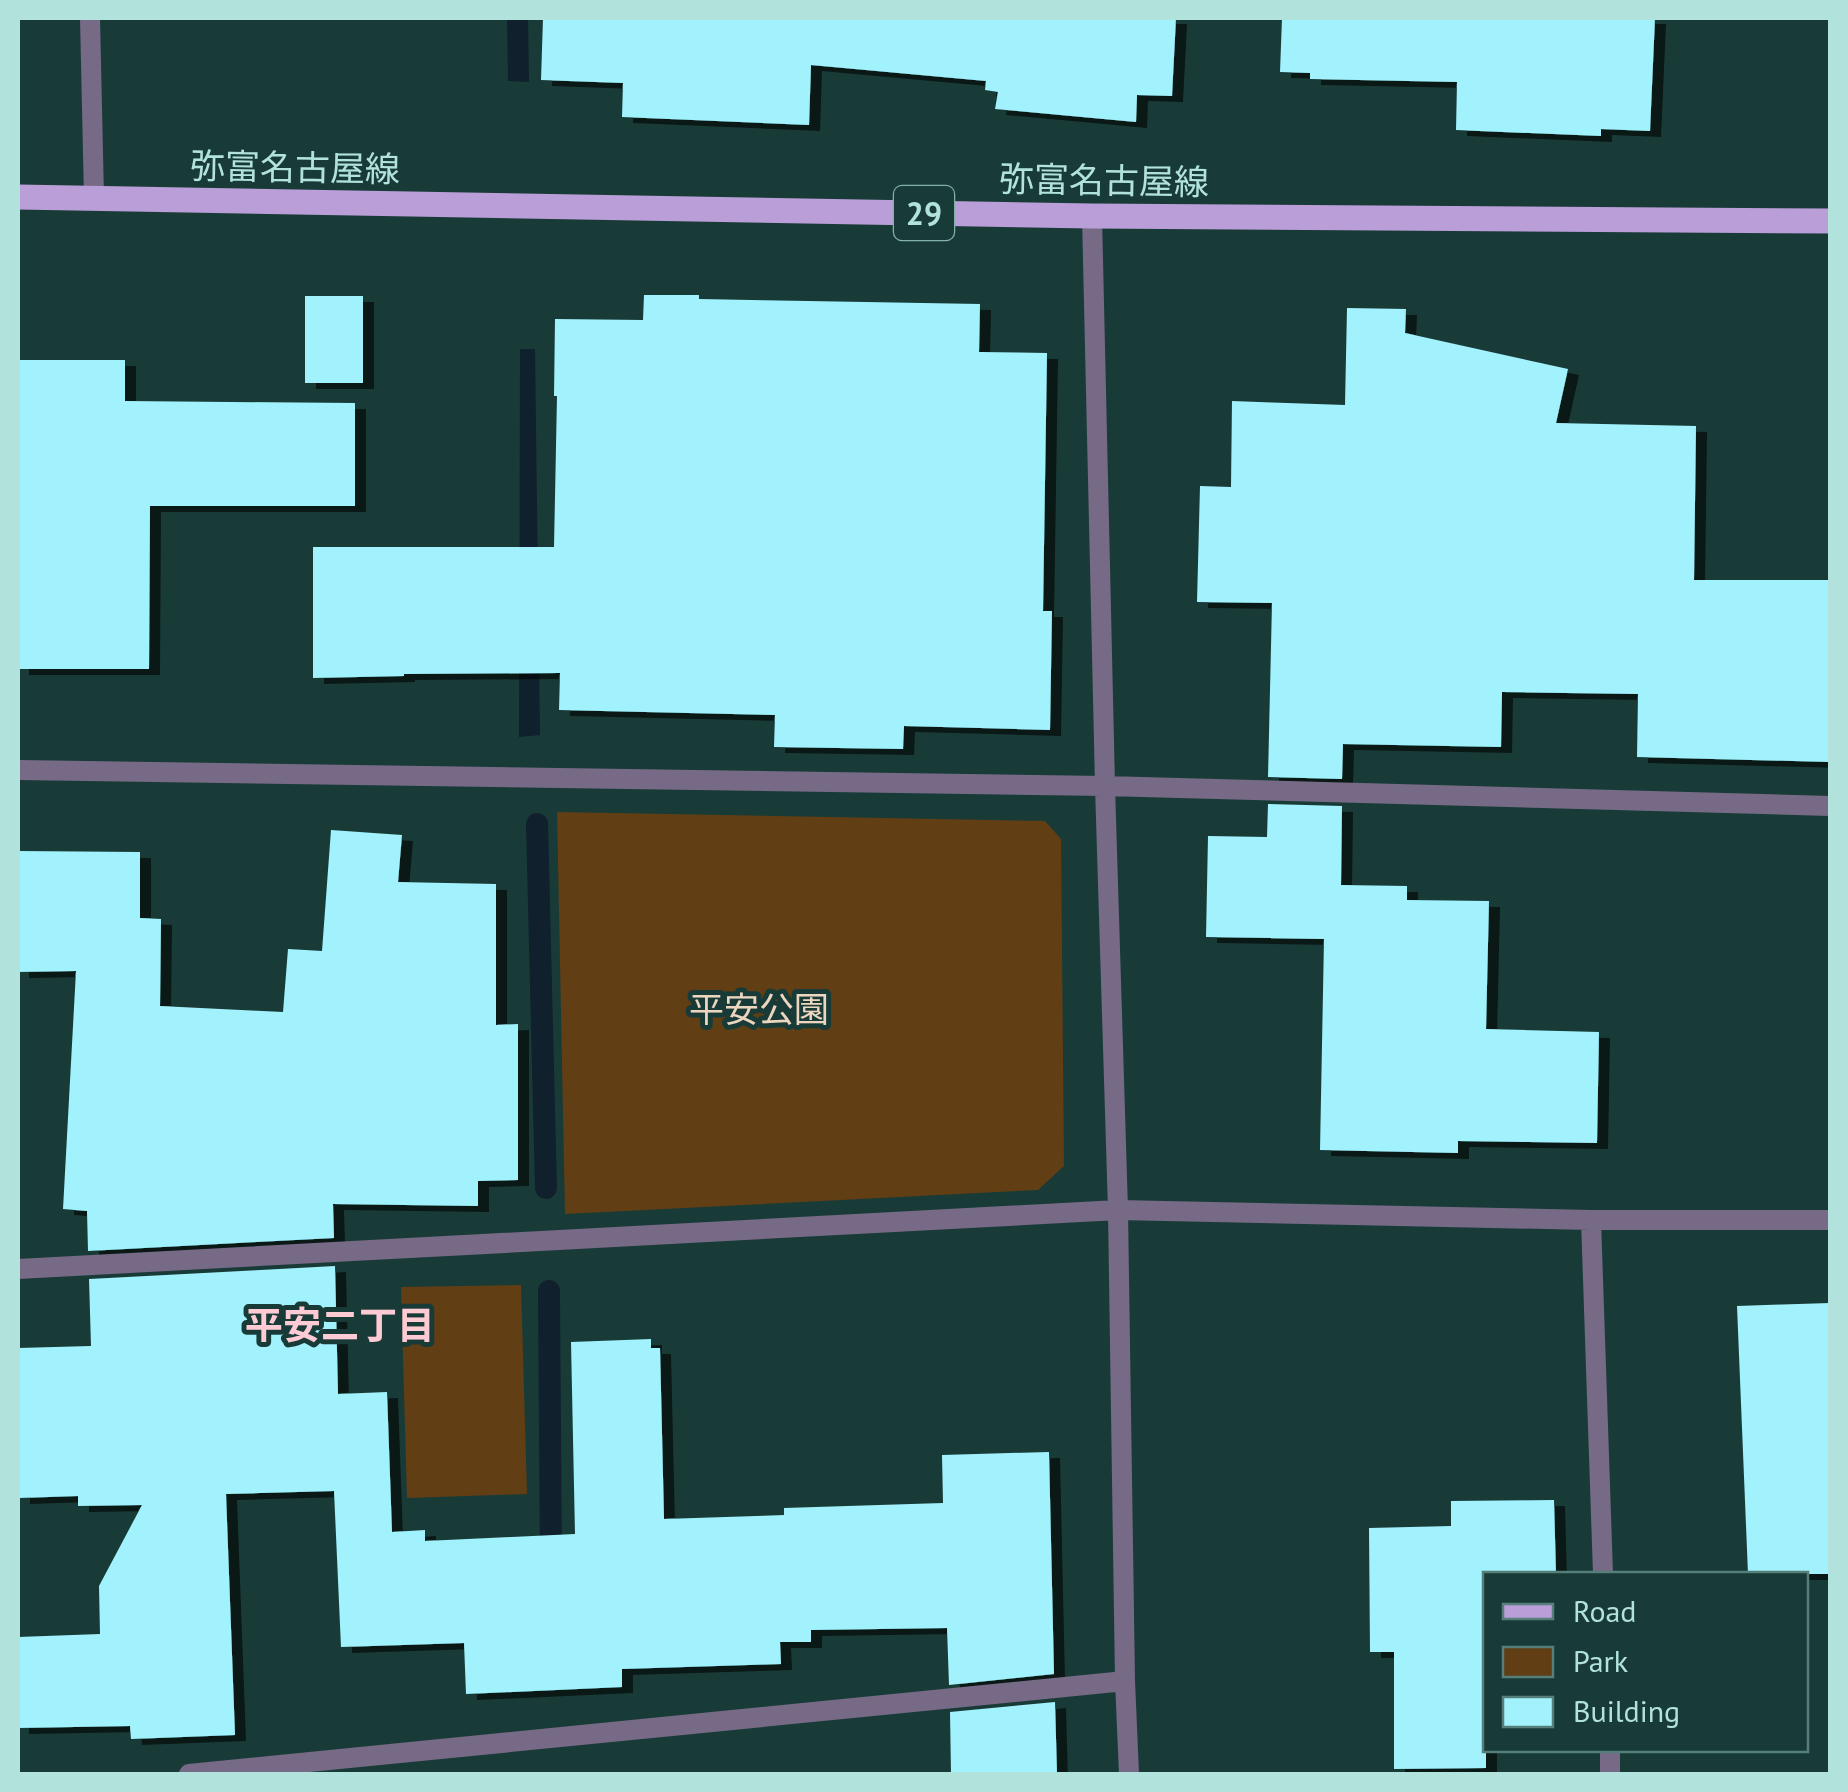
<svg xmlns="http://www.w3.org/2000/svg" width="1848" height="1792" viewBox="0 0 1848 1792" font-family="'PT Sans','Noto Sans JP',sans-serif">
	<defs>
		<filter id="shadow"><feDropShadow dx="11" dy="6" stdDeviation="0" flood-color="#0009"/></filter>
	</defs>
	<rect width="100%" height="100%" fill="#193b38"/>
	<path fill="#613e14" d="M 557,812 L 1045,821 L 1061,839 L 1064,1166 L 1038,1190 L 565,1214 Z
		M 521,1285 L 527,1494 L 407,1498 L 401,1287 Z"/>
	<path fill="#10202d" d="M 507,18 L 528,18 L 529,82 L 508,81 Z
		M 520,349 L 535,349 L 540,735 L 519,737 Z"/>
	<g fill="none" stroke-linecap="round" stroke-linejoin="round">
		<path stroke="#10202d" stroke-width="22" d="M 537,824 L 546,1188
			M 549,1291 L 551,1566"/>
	</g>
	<path fill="#a1f2fd" filter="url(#shadow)" d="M 543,18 L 1176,18 L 1172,96 L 1137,95 L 1136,122 L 995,109 L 998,92 L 985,90 L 986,81 L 811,65 L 809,125 L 622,117 L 623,83 L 541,80 Z
		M 1282,18 L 1655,18 L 1650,131 L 1601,129 L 1601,136 L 1456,130 L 1457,82 L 1310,79 L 1310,73 L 1280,72 Z
		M 644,295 L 699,295 L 699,299 L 980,304 L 979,352 L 1047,353 L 1043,611 L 1052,611 L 1050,730 L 904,726 L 903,749 L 774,747 L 775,715 L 559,710 L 560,673 L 404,674 L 404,676 L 313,678 L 313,547 L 554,547 L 557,396 L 554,396 L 555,319 L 643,320 Z
		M 305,296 L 363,296 L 363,383 L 305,383 Z
		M 1347,308 L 1406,309 L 1405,333 L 1568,369 L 1556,423 L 1696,426 L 1694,580 L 1830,580 L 1830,762 L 1637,757 L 1638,694 L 1502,692 L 1501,747 L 1343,744 L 1342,779 L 1268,777 L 1272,603 L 1197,602 L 1200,486 L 1231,487 L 1232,401 L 1345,405 Z
		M 18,360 L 125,360 L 125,401 L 355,403 L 355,506 L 150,506 L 149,669 L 18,669 Z
		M 1268,804 L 1342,806 L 1341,885 L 1407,886 L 1407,900 L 1489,901 L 1486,1029 L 1599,1032 L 1597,1143 L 1458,1141 L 1458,1153 L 1320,1150 L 1324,939 L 1206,937 L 1208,836 L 1267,837 Z
		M 331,830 L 402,835 L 398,882 L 496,884 L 496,1025 L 518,1024 L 518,1180 L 478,1181 L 478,1206 L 333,1204 L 334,1238 L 88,1251 L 87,1211 L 63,1209 L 76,971 L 18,972 L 18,851 L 140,852 L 140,918 L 161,919 L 160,1006 L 283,1012 L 288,949 L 322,951 Z
		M 335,1266 L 338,1394 L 387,1392 L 392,1532 L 425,1530 L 425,1541 L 575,1534 L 571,1342 L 651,1339 L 651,1348 L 660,1348 L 664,1519 L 784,1515 L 784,1508 L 943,1503 L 942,1455 L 1049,1452 L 1054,1674 L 949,1685 L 947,1628 L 811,1630 L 811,1642 L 780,1642 L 781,1664 L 622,1669 L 622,1687 L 466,1694 L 464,1643 L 341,1647 L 334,1491 L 226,1494 L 235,1735 L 131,1739 L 130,1726 L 18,1728 L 18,1637 L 100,1634 L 99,1586 L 142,1505 L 78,1506 L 78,1496 L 19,1498 L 18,1348 L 91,1346 L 89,1279 Z
		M 1830,1303 L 1830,1574 L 1748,1574 L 1737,1306 Z
		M 1554,1500 L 1556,1574 L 1486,1574 L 1486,1768 L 1394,1769 L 1394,1652 L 1370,1652 L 1369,1528 L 1451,1526 L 1451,1501 Z
		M 1055,1702 L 1057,1774 L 951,1774 L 950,1712 Z"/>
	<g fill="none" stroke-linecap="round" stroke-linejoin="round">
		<path stroke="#776a86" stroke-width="20" d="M 90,18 L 94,198
			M 1092,216 L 1105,786 L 1118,1210 L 1125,1681 L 1129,1774
			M 18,770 L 1105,786 L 1830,806
			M 1591,1220 L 1603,1574
			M 18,1269 L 1118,1210 L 1591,1220 L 1830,1220
			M 1610,1750 L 1610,1774
			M 189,1774 L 1125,1681"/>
		<path stroke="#ba9ed7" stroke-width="25" d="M 18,197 L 1092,216 L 1830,221"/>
	</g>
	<g text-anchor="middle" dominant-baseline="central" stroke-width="10" stroke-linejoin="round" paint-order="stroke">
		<rect fill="#193b38" stroke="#84b0ab" stroke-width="2.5" x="894" y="186" width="60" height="54" rx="8"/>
		<g font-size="32" font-weight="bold" fill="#b2e2dc">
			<text x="924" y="213">29</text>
		</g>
		<g font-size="35" fill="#b2e2dc" stroke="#193b38">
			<text transform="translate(295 167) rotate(1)">弥富名古屋線</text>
			<text transform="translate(1104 180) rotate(1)">弥富名古屋線</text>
		</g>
		<g font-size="35" fill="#edd6c0" stroke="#193b38">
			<text x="759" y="1009">平安公園</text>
		</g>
		<g font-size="38" font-weight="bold" fill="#fecad3" stroke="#193b38">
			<text x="340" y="1324">平安二丁目</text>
		</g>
	</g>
	<rect width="1848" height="1792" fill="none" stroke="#b2e2dc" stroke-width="40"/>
	<rect x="1483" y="1572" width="325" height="180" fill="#193b38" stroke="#567e7a" stroke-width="2.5"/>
	<rect x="1503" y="1604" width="50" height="15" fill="#ba9ed7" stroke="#567e7a" stroke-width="2.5"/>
	<text x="1573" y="1622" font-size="30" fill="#b2e2dc">Road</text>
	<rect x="1503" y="1647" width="50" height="30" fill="#613e14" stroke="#567e7a" stroke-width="2.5"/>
	<text x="1573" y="1672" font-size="30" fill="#b2e2dc">Park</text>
	<rect x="1503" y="1697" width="50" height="30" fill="#a1f2fd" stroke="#567e7a" stroke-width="2.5"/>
	<text x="1573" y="1722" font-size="30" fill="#b2e2dc">Building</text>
</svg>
